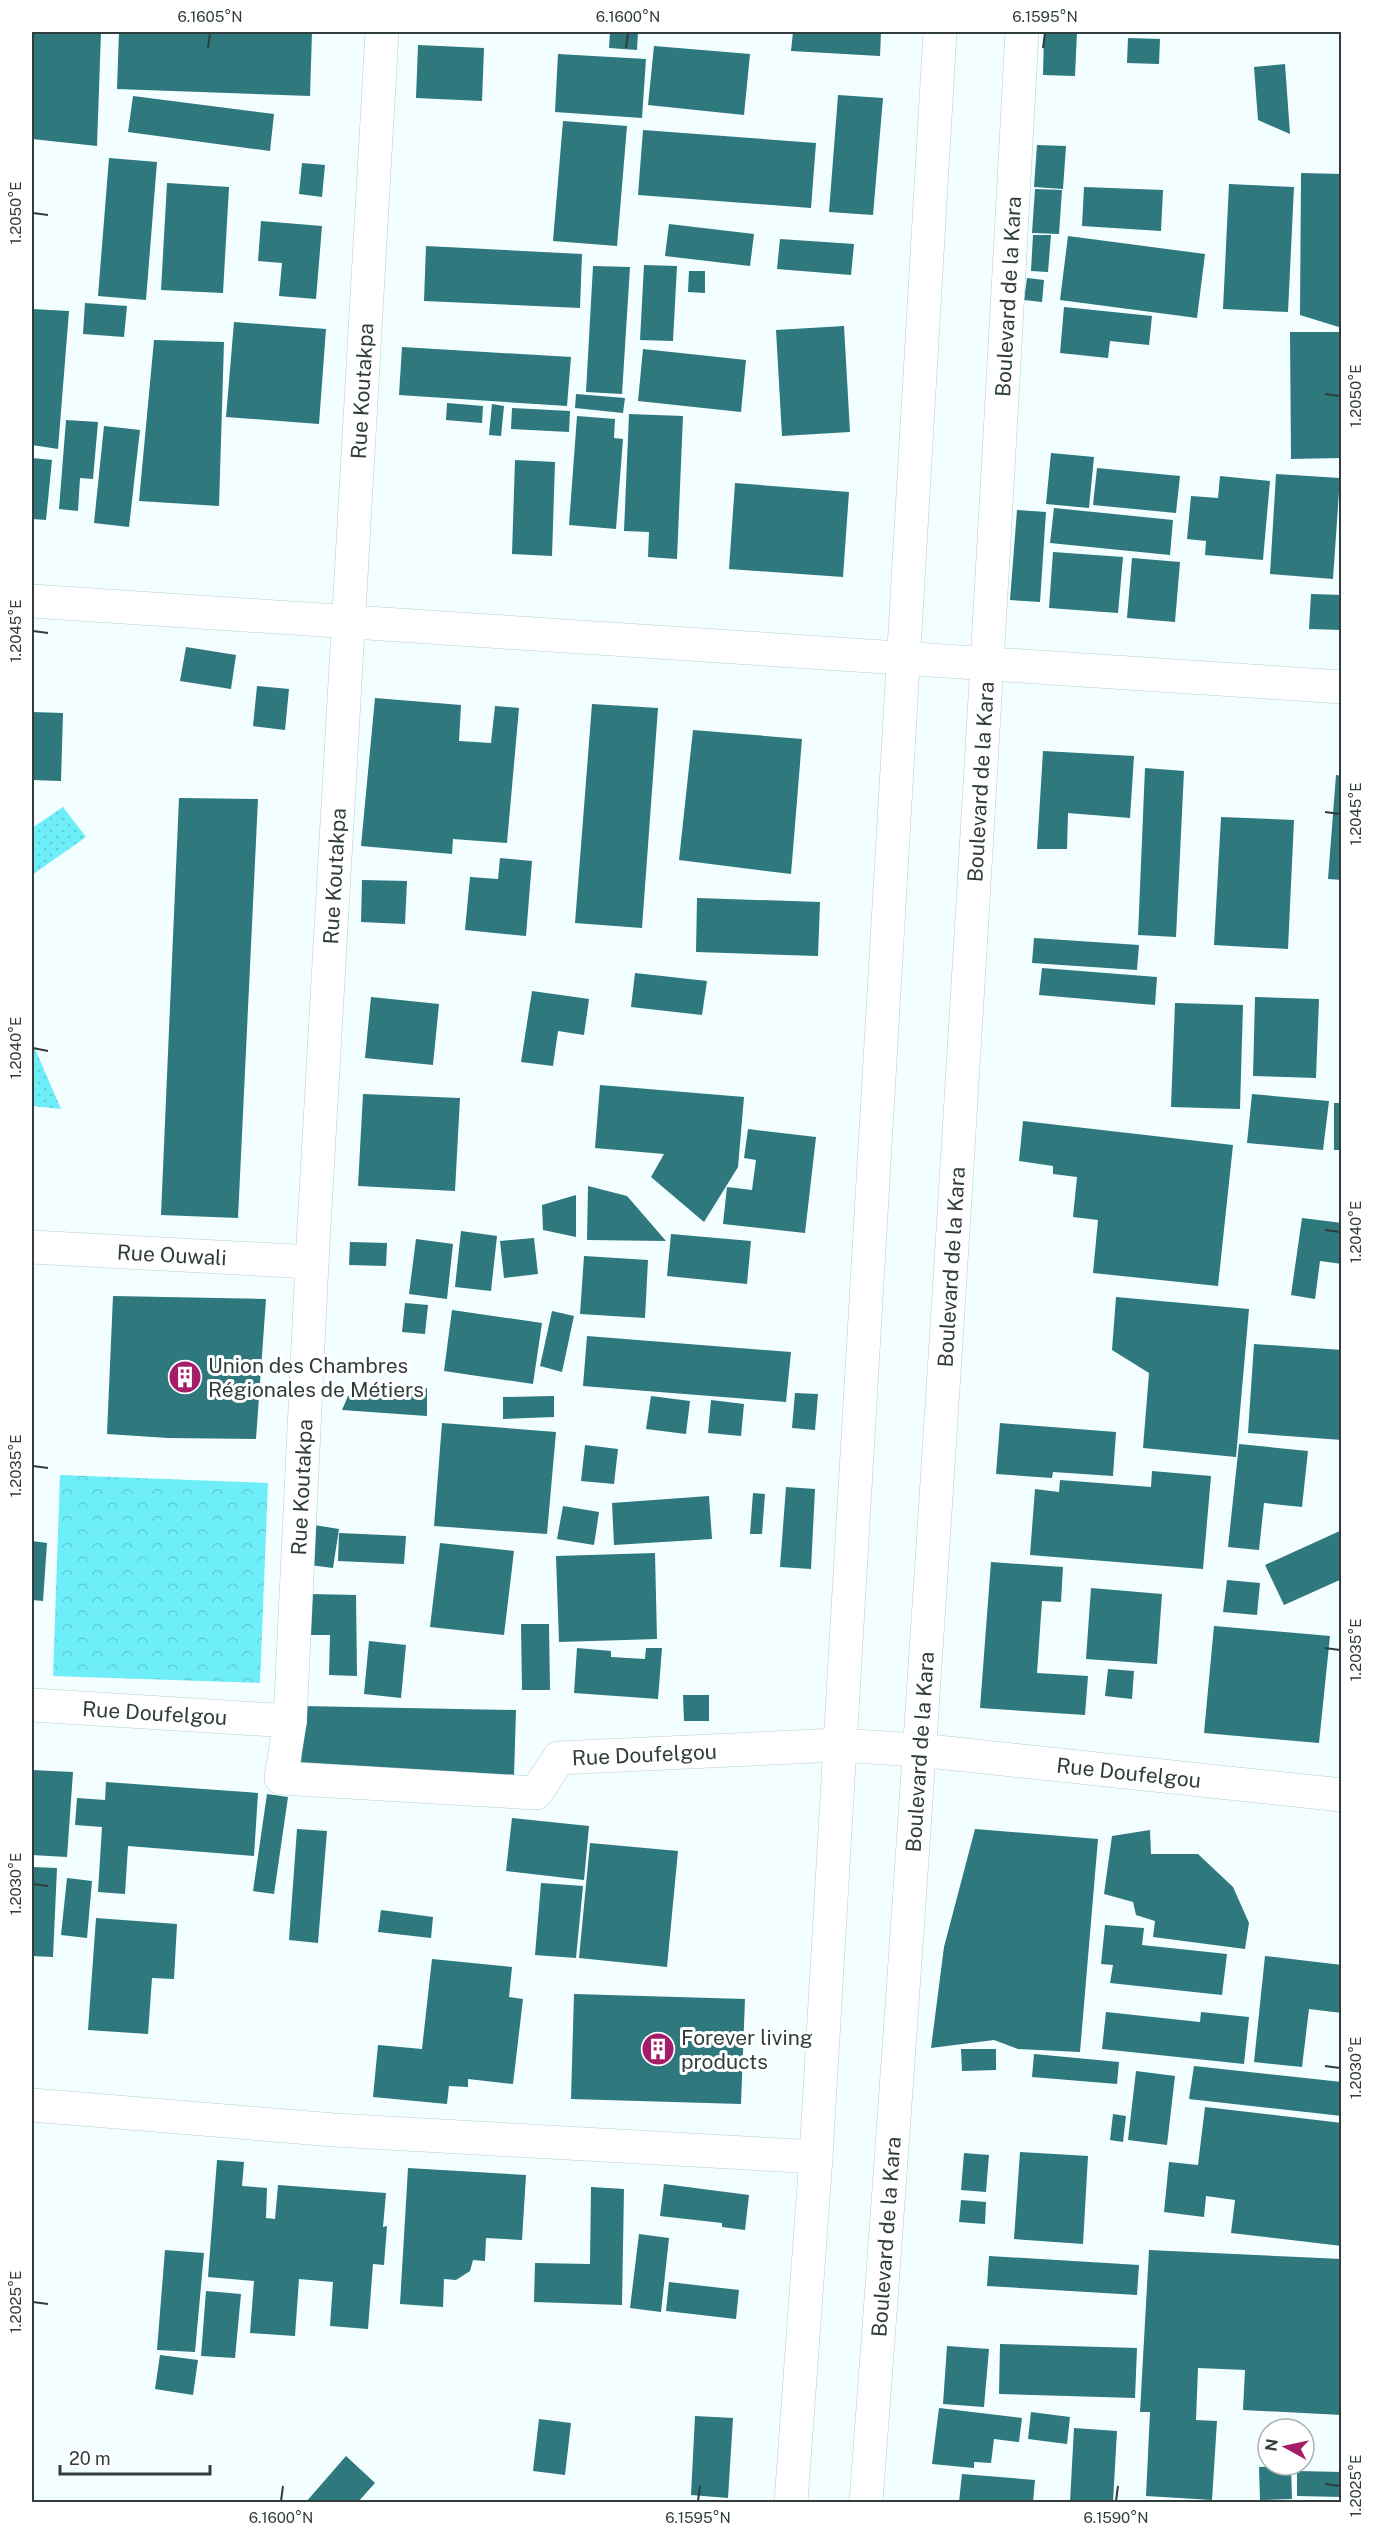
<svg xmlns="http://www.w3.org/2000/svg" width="1373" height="2534" viewBox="0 0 1373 2534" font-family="'Public Sans',sans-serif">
	<defs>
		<pattern id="forest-crowns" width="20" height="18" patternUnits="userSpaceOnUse" patternTransform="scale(1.5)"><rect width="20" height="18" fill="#6eeef9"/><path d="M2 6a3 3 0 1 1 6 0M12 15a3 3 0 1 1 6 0" fill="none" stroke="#60cdd6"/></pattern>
		<pattern id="park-dots" width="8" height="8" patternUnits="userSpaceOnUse" patternTransform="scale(1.5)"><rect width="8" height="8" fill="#6eeef9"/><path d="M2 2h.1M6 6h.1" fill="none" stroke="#60cdd6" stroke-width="1.8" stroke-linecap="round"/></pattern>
	</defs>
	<rect width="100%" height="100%" fill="#f2feff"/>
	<path fill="url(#forest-crowns)" d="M 60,1475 L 268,1483 L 260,1683 L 53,1676 Z"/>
	<path fill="url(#park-dots)" d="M 63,807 L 86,837 L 32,875 L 32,828 Z
		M 32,1042 L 61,1109 L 32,1106 Z"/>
	<path fill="#2e787e" d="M 34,32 L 101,32 L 97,146 L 32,139 Z
		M 119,32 L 312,32 L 310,96 L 117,89 Z
		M 610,32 L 638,32 L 637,50 L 609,48 Z
		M 793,32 L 881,32 L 880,56 L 791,51 Z
		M 1044,32 L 1077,32 L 1075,76 L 1043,75 Z
		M 1128,38 L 1160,39 L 1159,64 L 1127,63 Z
		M 418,45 L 484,48 L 482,101 L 416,98 Z
		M 654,46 L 750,54 L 744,115 L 648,105 Z
		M 558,54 L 646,59 L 642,118 L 555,112 Z
		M 1285,64 L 1290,134 L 1258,120 L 1254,67 Z
		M 838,95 L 883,98 L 873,215 L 829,212 Z
		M 133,96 L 274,114 L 270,151 L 128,132 Z
		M 563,121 L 627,126 L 617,246 L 553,241 Z
		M 643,130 L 816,143 L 811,208 L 638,195 Z
		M 1037,145 L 1066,146 L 1063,189 L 1034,187 Z
		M 109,158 L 157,162 L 146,300 L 98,296 Z
		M 302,163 L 325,165 L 322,197 L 299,194 Z
		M 1301,173 L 1342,174 L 1342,328 L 1300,315 Z
		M 167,183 L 229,187 L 223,293 L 161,290 Z
		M 1229,184 L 1294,187 L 1288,312 L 1223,309 Z
		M 1084,187 L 1163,190 L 1161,231 L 1082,226 Z
		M 1035,189 L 1062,190 L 1059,234 L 1032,233 Z
		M 261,221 L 322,226 L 316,299 L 279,296 L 282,263 L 258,261 Z
		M 669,224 L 754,234 L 750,266 L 665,256 Z
		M 1033,235 L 1051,235 L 1048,272 L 1031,271 Z
		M 1068,236 L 1205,254 L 1197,318 L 1060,300 Z
		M 780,239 L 854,244 L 851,275 L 777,269 Z
		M 426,246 L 582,254 L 580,308 L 424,301 Z
		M 644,265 L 677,266 L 673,341 L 640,340 Z
		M 593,266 L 630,267 L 622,394 L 586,392 Z
		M 689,271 L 705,271 L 705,293 L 688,292 Z
		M 1027,278 L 1044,280 L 1042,302 L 1024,300 Z
		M 85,303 L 127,306 L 124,337 L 83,334 Z
		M 1064,307 L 1152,316 L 1149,345 L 1110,341 L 1108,358 L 1060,353 Z
		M 32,309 L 69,311 L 58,449 L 32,445 Z
		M 234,322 L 326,329 L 319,424 L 226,417 Z
		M 844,326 L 850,432 L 782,436 L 776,330 Z
		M 1290,332 L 1342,332 L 1342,458 L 1291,459 Z
		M 154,340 L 224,342 L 219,506 L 139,501 Z
		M 402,347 L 571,357 L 567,406 L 399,395 Z
		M 643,349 L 746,360 L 741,412 L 638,401 Z
		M 576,394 L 625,398 L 623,413 L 575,408 Z
		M 447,403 L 483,406 L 482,423 L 446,420 Z
		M 492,404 L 504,406 L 501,436 L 489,435 Z
		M 512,408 L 570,411 L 569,432 L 511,429 Z
		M 629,414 L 683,416 L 677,559 L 648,557 L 649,532 L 624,531 Z
		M 577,416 L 615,419 L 614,438 L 623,439 L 616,529 L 569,525 Z
		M 66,420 L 98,422 L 93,479 L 80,478 L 78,511 L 59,509 Z
		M 104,426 L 140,430 L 129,527 L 94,523 Z
		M 1051,453 L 1094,457 L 1089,508 L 1046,504 Z
		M 32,458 L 52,460 L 46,520 L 32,519 Z
		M 515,460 L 555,462 L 552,556 L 512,554 Z
		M 1097,468 L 1180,476 L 1176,513 L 1093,505 Z
		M 1276,474 L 1340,478 L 1333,579 L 1270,574 Z
		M 1220,476 L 1270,481 L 1263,560 L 1205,555 L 1206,541 L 1187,539 L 1191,496 L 1218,498 Z
		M 735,483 L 849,492 L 843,577 L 729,569 Z
		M 1054,508 L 1173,520 L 1170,555 L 1050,543 Z
		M 1017,510 L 1046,512 L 1040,602 L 1010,600 Z
		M 1053,552 L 1123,557 L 1118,613 L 1049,608 Z
		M 1132,558 L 1180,562 L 1175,622 L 1127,618 Z
		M 1311,594 L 1342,595 L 1342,630 L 1309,629 Z
		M 186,647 L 236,655 L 231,689 L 180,681 Z
		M 257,686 L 289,689 L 285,730 L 253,726 Z
		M 375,698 L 461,705 L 459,741 L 491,743 L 495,706 L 519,708 L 507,843 L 453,839 L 452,854 L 361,846 Z
		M 592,704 L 658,708 L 642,928 L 575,923 Z
		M 32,712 L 63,713 L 61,781 L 32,780 Z
		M 693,730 L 802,739 L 791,874 L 679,860 Z
		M 1043,751 L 1134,756 L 1130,818 L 1068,813 L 1067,849 L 1037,849 Z
		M 1145,768 L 1184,771 L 1176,937 L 1138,935 Z
		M 1336,775 L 1342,776 L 1342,880 L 1328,879 Z
		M 179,798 L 258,799 L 238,1218 L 161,1215 Z
		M 1221,817 L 1294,820 L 1288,949 L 1214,945 Z
		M 500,858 L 532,861 L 526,936 L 465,930 L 470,877 L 498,879 Z
		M 362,880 L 407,881 L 405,924 L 361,922 Z
		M 697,898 L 820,902 L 818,956 L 696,952 Z
		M 1034,938 L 1139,945 L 1137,970 L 1032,963 Z
		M 1042,968 L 1157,977 L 1155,1005 L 1039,995 Z
		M 635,973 L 707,981 L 702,1015 L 631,1007 Z
		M 532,991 L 589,999 L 584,1035 L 558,1031 L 553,1066 L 521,1062 Z
		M 371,997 L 439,1004 L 433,1065 L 365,1058 Z
		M 1255,997 L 1319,999 L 1316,1078 L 1253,1076 Z
		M 1175,1003 L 1243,1005 L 1240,1109 L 1171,1107 Z
		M 600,1085 L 744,1097 L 738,1167 L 704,1222 L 651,1177 L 664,1154 L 595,1148 Z
		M 363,1094 L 460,1098 L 455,1191 L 358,1186 Z
		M 1252,1094 L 1329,1101 L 1323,1150 L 1247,1143 Z
		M 1334,1103 L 1342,1103 L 1342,1150 L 1334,1150 Z
		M 1023,1121 L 1233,1145 L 1218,1286 L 1093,1273 L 1098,1220 L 1073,1217 L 1077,1177 L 1053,1174 L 1053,1166 L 1019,1161 Z
		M 748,1129 L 816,1137 L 805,1233 L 723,1224 L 727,1187 L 752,1190 L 756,1160 L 744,1158 Z
		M 588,1186 L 627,1196 L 666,1241 L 587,1240 Z
		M 576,1195 L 576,1237 L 543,1230 L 542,1205 Z
		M 1302,1218 L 1342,1223 L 1342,1264 L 1320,1261 L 1315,1299 L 1291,1295 Z
		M 461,1231 L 497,1236 L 491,1291 L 455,1287 Z
		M 671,1234 L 751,1241 L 747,1284 L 667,1276 Z
		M 534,1238 L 538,1274 L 504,1278 L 500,1241 Z
		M 416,1239 L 453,1244 L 447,1299 L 409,1294 Z
		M 350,1242 L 387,1243 L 386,1266 L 349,1265 Z
		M 584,1256 L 648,1260 L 645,1318 L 580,1314 Z
		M 113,1296 L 266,1299 L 256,1439 L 168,1438 L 107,1434 Z
		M 1116,1297 L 1249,1309 L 1236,1457 L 1143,1448 L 1149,1373 L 1112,1350 Z
		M 405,1303 L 428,1305 L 425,1334 L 402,1332 Z
		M 452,1310 L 542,1323 L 533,1384 L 444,1371 Z
		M 552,1311 L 574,1316 L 562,1372 L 540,1366 Z
		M 587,1336 L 791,1352 L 786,1402 L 583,1386 Z
		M 1254,1344 L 1342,1350 L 1342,1440 L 1248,1433 Z
		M 427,1388 L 427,1416 L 342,1410 L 348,1396 Z
		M 795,1393 L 818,1394 L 815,1430 L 792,1428 Z
		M 554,1396 L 554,1417 L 503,1419 L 503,1397 Z
		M 651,1396 L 690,1401 L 686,1434 L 646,1429 Z
		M 711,1400 L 744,1404 L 741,1436 L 708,1433 Z
		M 442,1423 L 556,1432 L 547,1534 L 434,1526 Z
		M 1000,1423 L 1116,1432 L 1113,1476 L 1053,1472 L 1052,1478 L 996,1474 Z
		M 1239,1444 L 1308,1451 L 1302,1507 L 1264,1503 L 1259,1550 L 1228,1547 Z
		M 585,1445 L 618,1449 L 614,1484 L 581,1481 Z
		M 1152,1471 L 1211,1476 L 1203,1569 L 1030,1555 L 1035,1489 L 1059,1492 L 1060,1480 L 1151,1487 Z
		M 786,1487 L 815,1489 L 811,1569 L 780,1567 Z
		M 753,1493 L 765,1494 L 762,1534 L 750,1534 Z
		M 709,1496 L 712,1539 L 614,1545 L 612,1503 Z
		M 563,1506 L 599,1512 L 594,1545 L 557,1539 Z
		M 308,1524 L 339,1529 L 333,1568 L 302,1564 Z
		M 1342,1530 L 1342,1579 L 1284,1605 L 1265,1565 Z
		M 339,1533 L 406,1536 L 404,1564 L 338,1561 Z
		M 32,1541 L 47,1543 L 43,1601 L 32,1600 Z
		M 440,1543 L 514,1551 L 504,1635 L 430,1627 Z
		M 655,1553 L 657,1639 L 559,1642 L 556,1556 Z
		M 991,1562 L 1063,1567 L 1061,1602 L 1042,1601 L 1037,1673 L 1088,1676 L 1085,1715 L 980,1708 Z
		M 1227,1580 L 1260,1583 L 1257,1615 L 1223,1612 Z
		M 1091,1588 L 1162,1594 L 1157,1664 L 1086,1659 Z
		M 311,1594 L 356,1595 L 357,1676 L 329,1675 L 330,1635 L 310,1635 Z
		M 521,1624 L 549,1624 L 550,1690 L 522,1690 Z
		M 1214,1626 L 1330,1636 L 1319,1743 L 1204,1733 Z
		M 369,1641 L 406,1645 L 401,1698 L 364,1694 Z
		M 577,1648 L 611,1651 L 611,1657 L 645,1659 L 646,1648 L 662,1648 L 658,1699 L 574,1693 Z
		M 1108,1669 L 1134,1671 L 1132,1699 L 1105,1696 Z
		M 683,1695 L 709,1695 L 709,1721 L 684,1721 Z
		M 302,1706 L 516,1710 L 514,1777 L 301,1771 Z
		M 32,1770 L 73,1772 L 67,1857 L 32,1855 Z
		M 106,1782 L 258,1793 L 254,1856 L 128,1846 L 125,1894 L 98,1892 L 102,1827 L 75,1825 L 77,1798 L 105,1800 Z
		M 267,1794 L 288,1797 L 274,1894 L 253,1891 Z
		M 512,1818 L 589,1826 L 584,1880 L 506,1871 Z
		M 297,1829 L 327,1831 L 318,1943 L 289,1940 Z
		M 975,1829 L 1098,1839 L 1080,2052 L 1018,2049 L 994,2040 L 931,2048 L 944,1947 Z
		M 1150,1830 L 1151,1854 L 1198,1854 L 1233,1887 L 1249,1923 L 1245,1949 L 1153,1937 L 1155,1921 L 1136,1915 L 1133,1902 L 1104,1894 L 1112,1836 Z
		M 590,1843 L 678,1851 L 667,1967 L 579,1958 Z
		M 32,1867 L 57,1868 L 53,1957 L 32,1956 Z
		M 67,1878 L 92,1881 L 87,1938 L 61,1935 Z
		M 541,1883 L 583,1886 L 576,1958 L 535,1955 Z
		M 381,1910 L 433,1917 L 431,1938 L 378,1932 Z
		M 96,1918 L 177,1924 L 174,1979 L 152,1978 L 148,2034 L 88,2030 Z
		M 1105,1925 L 1144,1928 L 1142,1945 L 1227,1954 L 1222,1995 L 1110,1983 L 1113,1965 L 1101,1964 Z
		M 1265,1956 L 1342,1965 L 1342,2013 L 1309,2009 L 1302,2067 L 1254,2062 Z
		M 432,1959 L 512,1967 L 509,1997 L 523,1999 L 513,2084 L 468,2079 L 468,2087 L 449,2086 L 447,2104 L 373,2097 L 378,2045 L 422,2049 Z
		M 574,1994 L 745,1999 L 741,2104 L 571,2099 Z
		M 1106,2012 L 1200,2022 L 1201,2012 L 1249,2017 L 1244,2064 L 1102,2049 Z
		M 961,2049 L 996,2049 L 996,2070 L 962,2071 Z
		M 1034,2054 L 1119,2062 L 1117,2084 L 1032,2077 Z
		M 1194,2066 L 1342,2082 L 1342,2116 L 1189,2099 Z
		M 1136,2071 L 1175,2076 L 1167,2145 L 1128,2140 Z
		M 1205,2107 L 1342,2123 L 1342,2246 L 1231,2233 L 1235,2200 L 1206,2196 L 1204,2217 L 1164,2212 L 1169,2162 L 1198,2165 Z
		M 1113,2114 L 1126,2116 L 1123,2142 L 1110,2140 Z
		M 1020,2152 L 1088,2156 L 1083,2244 L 1014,2239 Z
		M 964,2153 L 989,2155 L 986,2192 L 961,2190 Z
		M 217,2160 L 244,2162 L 242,2186 L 267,2188 L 266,2218 L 275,2219 L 278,2185 L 386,2193 L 383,2227 L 387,2226 L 384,2265 L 373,2264 L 368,2329 L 330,2326 L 333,2282 L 299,2279 L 295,2336 L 250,2333 L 254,2281 L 208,2277 Z
		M 408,2168 L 526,2175 L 522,2240 L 486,2238 L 485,2261 L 473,2260 L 470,2271 L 456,2280 L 444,2279 L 443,2307 L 400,2304 Z
		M 664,2184 L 749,2195 L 745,2230 L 722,2227 L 722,2223 L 660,2216 Z
		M 591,2187 L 624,2189 L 622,2305 L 534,2302 L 535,2263 L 590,2264 Z
		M 961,2200 L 986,2202 L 985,2224 L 959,2222 Z
		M 639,2234 L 669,2238 L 661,2312 L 630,2308 Z
		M 165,2250 L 204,2253 L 195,2352 L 157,2350 Z
		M 1149,2250 L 1342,2259 L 1342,2415 L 1243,2410 L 1245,2370 L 1198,2368 L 1196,2420 L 1217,2421 L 1212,2500 L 1146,2496 L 1150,2412 L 1140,2412 Z
		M 989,2256 L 1139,2265 L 1137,2295 L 987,2286 Z
		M 669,2282 L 739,2290 L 736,2319 L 666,2311 Z
		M 206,2291 L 241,2294 L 235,2358 L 201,2356 Z
		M 1000,2344 L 1137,2348 L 1135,2398 L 999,2394 Z
		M 947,2346 L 989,2349 L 984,2407 L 943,2404 Z
		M 160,2355 L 198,2360 L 193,2395 L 155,2389 Z
		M 939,2408 L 1022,2418 L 1019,2442 L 994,2439 L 991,2463 L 974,2462 L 974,2468 L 932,2464 Z
		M 1031,2412 L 1070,2417 L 1067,2444 L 1028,2439 Z
		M 695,2416 L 733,2418 L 728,2498 L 691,2495 Z
		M 539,2419 L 571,2423 L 565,2475 L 533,2471 Z
		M 1074,2428 L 1117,2431 L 1113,2502 L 1070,2502 Z
		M 346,2456 L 375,2483 L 358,2502 L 306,2502 Z
		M 1291,2466 L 1292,2499 L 1260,2500 L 1259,2467 Z
		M 1297,2471 L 1342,2472 L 1342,2497 L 1297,2496 Z
		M 962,2474 L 1035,2480 L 1033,2502 L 959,2502 Z"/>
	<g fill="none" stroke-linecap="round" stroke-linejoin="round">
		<g stroke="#b3d0d2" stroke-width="34">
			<g id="minor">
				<path d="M 32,601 L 1342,687"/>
				<path id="s1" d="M 32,1247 L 312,1262"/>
				<path id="s2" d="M 32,1705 L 290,1721 L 281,1778 L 536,1793 L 559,1758 L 838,1745 L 919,1750 L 1342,1795"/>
				<path id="s3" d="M 290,1721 L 312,1262 L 382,32"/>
				<path d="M 32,2105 L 334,2130 L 816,2157"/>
			</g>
		</g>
		<g stroke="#b3d0d2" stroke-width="34">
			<g id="secondary">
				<path d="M 791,2502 L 816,2157 L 940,32"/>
				<path id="s4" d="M 866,2502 C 928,1679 978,856 1022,32"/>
			</g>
		</g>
		<use href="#minor" stroke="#fff" stroke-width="33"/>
		<use href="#secondary" stroke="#fff" stroke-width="33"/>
	</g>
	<path fill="none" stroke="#313c3d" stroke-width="2" d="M 208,48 L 210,33M 626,48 L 628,33M 1043,48 L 1045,33M 33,213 L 48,215M 1325,394 L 1340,396M 33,631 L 48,633M 1325,812 L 1340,814M 33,1048 L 48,1051M 1325,1230 L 1340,1232M 33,1466 L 48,1468M 1325,1648 L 1340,1650M 33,1884 L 48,1886M 1325,2066 L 1340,2068M 33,2302 L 48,2304M 1325,2484 L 1340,2486M 281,2501 L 283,2486M 698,2501 L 700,2486M 1116,2501 L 1118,2486"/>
	<defs>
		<g id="building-disc" transform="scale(1.725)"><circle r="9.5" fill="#a41d68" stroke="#fff"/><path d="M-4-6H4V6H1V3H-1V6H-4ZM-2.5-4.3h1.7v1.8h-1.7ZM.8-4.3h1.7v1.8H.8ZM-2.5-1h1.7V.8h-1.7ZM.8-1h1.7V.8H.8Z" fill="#fff"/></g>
	</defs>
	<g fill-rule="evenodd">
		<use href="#building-disc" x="185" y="1377"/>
		<use href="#building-disc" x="658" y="2049"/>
	</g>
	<g text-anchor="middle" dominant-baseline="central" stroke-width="6" stroke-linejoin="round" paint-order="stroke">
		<g font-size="21" fill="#313c3d" stroke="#fff">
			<text stroke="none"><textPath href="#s4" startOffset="2210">Boulevard de la Kara</textPath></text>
			<text stroke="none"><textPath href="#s3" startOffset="1332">Rue Koutakpa</textPath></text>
			<text stroke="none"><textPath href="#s4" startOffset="1724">Boulevard de la Kara</textPath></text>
			<text stroke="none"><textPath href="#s3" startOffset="846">Rue Koutakpa</textPath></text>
			<text stroke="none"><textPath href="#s1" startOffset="140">Rue Ouwali</textPath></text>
			<text stroke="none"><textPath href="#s4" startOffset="1238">Boulevard de la Kara</textPath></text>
			<text stroke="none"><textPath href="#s3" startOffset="234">Rue Koutakpa</textPath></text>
			<text stroke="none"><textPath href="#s2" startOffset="123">Rue Doufelgou</textPath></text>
			<text stroke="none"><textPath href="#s4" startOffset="752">Boulevard de la Kara</textPath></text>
			<text stroke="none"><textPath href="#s2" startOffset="699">Rue Doufelgou</textPath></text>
			<text stroke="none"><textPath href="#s2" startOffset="1185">Rue Doufelgou</textPath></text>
			<text stroke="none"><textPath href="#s4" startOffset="266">Boulevard de la Kara</textPath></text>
		</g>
		<g font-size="21" fill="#313c3d" stroke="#fff" text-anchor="start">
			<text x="208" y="1365">Union des Chambres<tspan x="208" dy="24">Régionales de Métiers</tspan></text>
			<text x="681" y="2037">Forever living<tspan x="681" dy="24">products</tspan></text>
		</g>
	</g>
	<rect width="1373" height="2534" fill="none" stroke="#ffffff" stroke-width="66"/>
	<g transform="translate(1286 2447) rotate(278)"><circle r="28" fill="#ffffff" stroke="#adb1b1" stroke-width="1.5"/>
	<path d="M0-4.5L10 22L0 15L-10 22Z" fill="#a41d68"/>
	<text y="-9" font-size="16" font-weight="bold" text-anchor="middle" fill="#313c3d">N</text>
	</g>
	<path d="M60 2465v9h150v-9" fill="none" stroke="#313c3d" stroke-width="3"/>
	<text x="69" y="2465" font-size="18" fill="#313c3d" stroke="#ffffff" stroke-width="4.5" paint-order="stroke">20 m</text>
	<rect x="33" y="33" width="1307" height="2468" fill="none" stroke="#313c3d" stroke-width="2"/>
	<g font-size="15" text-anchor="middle" fill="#313c3d">
		<text x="210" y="22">6.1605°N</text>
		<text x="628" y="22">6.1600°N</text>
		<text x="1045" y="22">6.1595°N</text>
		<text transform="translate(16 213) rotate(-90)" y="5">1.2050°E</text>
		<text transform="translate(1356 396) rotate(-90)" y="5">1.2050°E</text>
		<text transform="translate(16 631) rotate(-90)" y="5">1.2045°E</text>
		<text transform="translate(1356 814) rotate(-90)" y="5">1.2045°E</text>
		<text transform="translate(16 1048) rotate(-90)" y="5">1.2040°E</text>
		<text transform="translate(1356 1232) rotate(-90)" y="5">1.2040°E</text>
		<text transform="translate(16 1466) rotate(-90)" y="5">1.2035°E</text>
		<text transform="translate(1356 1650) rotate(-90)" y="5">1.2035°E</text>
		<text transform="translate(16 1884) rotate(-90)" y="5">1.2030°E</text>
		<text transform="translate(1356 2068) rotate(-90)" y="5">1.2030°E</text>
		<text transform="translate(16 2302) rotate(-90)" y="5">1.2025°E</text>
		<text transform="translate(1356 2486) rotate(-90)" y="5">1.2025°E</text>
		<text x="281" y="2523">6.1600°N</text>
		<text x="698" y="2523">6.1595°N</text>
		<text x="1116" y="2523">6.1590°N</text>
	</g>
</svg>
